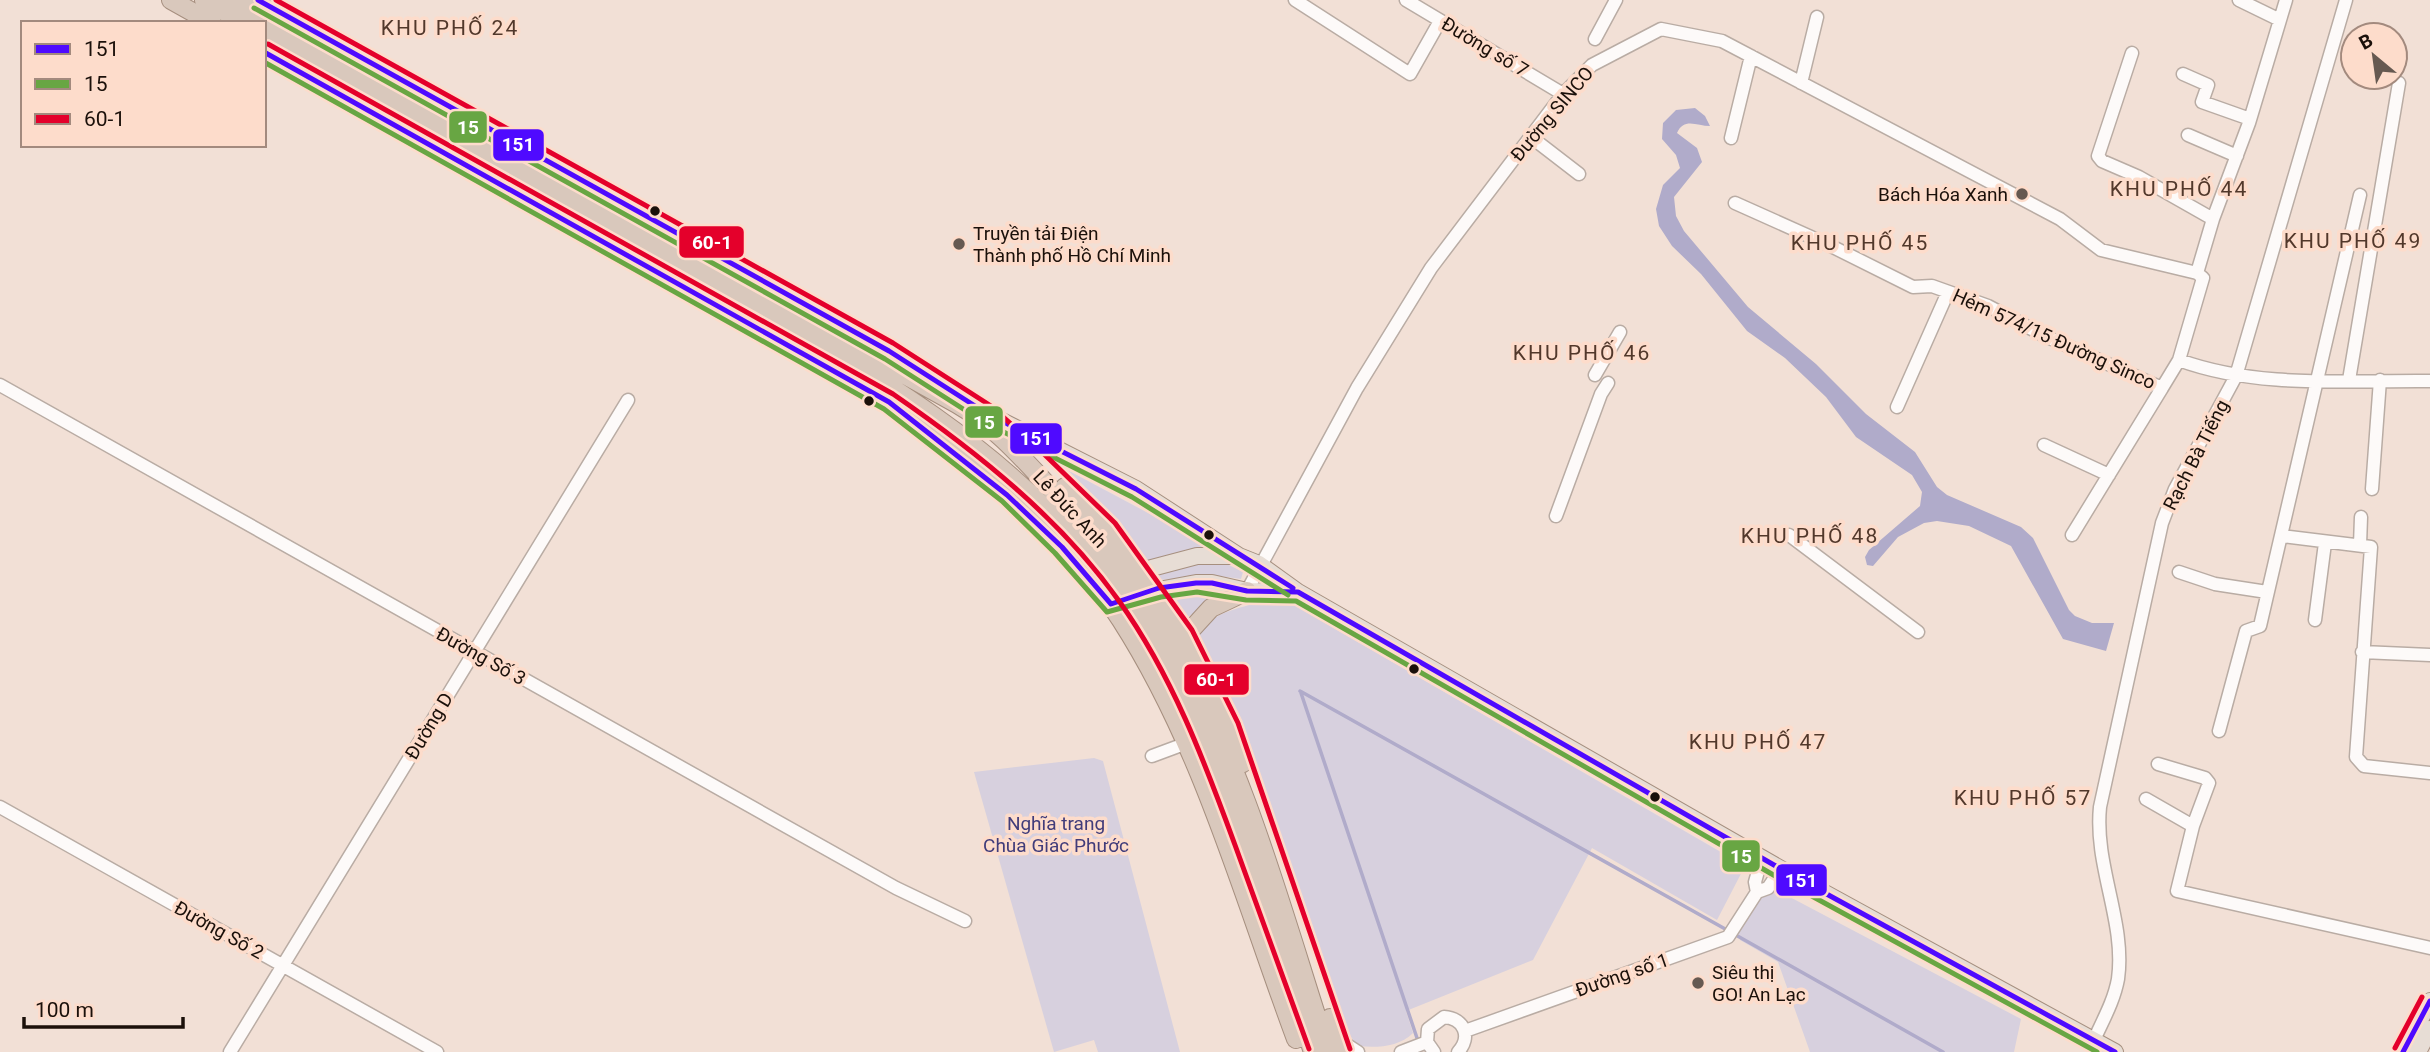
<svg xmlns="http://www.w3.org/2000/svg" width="2430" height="1052" viewBox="0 0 2430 1052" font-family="Roboto,sans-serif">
	<rect width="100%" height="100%" fill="#f2e0d6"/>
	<path fill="#d7d0de" d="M 1058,465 L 1150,514 L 1208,549 L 1139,562 L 1102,513 Z
		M 1221,561 L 1243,572 L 1241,579 L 1219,576 L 1158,580 L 1153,573 L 1193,562 Z
		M 1202,589 L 1224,595 L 1183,620 L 1167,598 L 1177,593 Z
		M 1270,600 L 1294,605 L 1745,866 L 1717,920 L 1592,848 L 1533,960 L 1406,1011 L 1413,1033 C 1399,1047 1377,1048 1358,1046 L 1336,1018 L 1241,724 L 1196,635 C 1212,611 1243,607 1270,600 Z
		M 1094,758 L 1103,761 L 1180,1052 L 1098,1052 L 1094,1040 L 1054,1052 L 974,772 Z
		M 1773,888 L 2021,1019 L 2014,1052 L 1810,1052 L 1778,962 L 1740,940 L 1738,928 L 1759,893 Z"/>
	<path fill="#b0abca" d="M 1695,108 L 1705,116 L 1710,126 C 1697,126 1684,117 1677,133 L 1697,148 L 1702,162 L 1674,197 L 1676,216 L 1684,231 L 1748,307 L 1816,364 L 1866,414 L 1915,452 L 1937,487 L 1947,495 L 2021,527 L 2033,538 L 2069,610 L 2075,616 L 2092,623 L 2114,623 L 2106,651 L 2063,639 L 2011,546 L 1969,526 L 1937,521 L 1924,523 L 1898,537 L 1873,566 L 1867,565 L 1865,557 L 1869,550 L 1920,506 L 1922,492 L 1912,475 L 1856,437 L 1826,397 L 1785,358 L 1747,331 L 1701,274 L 1672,246 L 1659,226 L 1656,209 L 1663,185 L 1680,168 L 1676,155 L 1662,139 L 1663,123 L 1676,110 Z"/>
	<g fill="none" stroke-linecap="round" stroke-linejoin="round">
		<path stroke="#b0abca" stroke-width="3.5" d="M 1300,691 L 1727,930
			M 1301,693 L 1418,1041
			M 1734,934 L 1943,1052"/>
		<g stroke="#b9aca4" stroke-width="15">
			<path id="minor" d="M 1295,0 L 1410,74 L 1440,21
				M 1406,0 L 1563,94
				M 2239,0 L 2280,20
				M 1595,39 L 1616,0
				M 2132,53 L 2098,156 L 2102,161 L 2139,177 L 2213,219
				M 2183,74 L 2208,85 L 2202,102 L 2250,119
				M 1801,83 L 1817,17
				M 2188,135 L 2237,156
				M 1531,137 L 1579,174
				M 1731,138 L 1751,56
				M 1735,203 L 1831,246 L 1913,287 L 1932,286 L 1988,306 L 2045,336 L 2162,388 L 2179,360 L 2203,278 L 2197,273
				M 2197,273 L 2213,219 L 2249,123 L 2286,0
				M 2179,360 C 2258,389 2347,380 2430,381
				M 1595,375 L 1620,332
				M 2349,380 L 2399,83
				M 0,385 L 896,888 L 965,921
				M 1897,407 L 1948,292
				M 2044,445 L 2109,475
				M 2372,489 L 2380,380
				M 1556,516 L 1601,394 L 1608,383
				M 1789,535 L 1918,632
				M 2072,535 L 2162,388
				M 2282,536 L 2371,547 L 2356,757 L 2364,766 L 2430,773
				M 2360,545 L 2361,517
				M 2179,572 L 2215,584 L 2267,592
				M 1247,591 L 1357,388 L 1431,268 L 1563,94 L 1592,65 L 1661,29 L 1722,41 L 2060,219 L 2101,250 L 2197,273
				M 2315,620 L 2325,543
				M 2362,652 L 2430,655
				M 2219,731 L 2246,631 L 2260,626 L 2360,195
				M 1152,756 L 1187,743
				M 2158,764 L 2205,778 L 2209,783 L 2193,826 L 2177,891 L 2430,948
				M 2146,799 L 2193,826
				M 0,807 L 437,1052
				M 1757,892 L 1755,882 L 1762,857
				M 1465,1031 L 1728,937 L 1757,892 L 1768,888 L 1781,869
				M 1338,1039 L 1358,1052
				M 2094,1040 C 2103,1020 2114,1001 2118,979 C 2126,922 2094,866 2100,807 L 2162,523 L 2175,489 L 2236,376 L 2346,0
				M 230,1052 L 628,400
				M 1401,1052 L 1427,1042
				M 1434,1052 L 1427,1042 L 1428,1029 L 1444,1017 C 1464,1018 1472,1037 1458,1052"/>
		</g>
		<g stroke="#a68f7f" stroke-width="18">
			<path id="major" d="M 986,413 L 1136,489 L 1239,556 L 1259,564 L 1298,592 L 1781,869 L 2115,1052
				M 1129,574 L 1197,556 L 1239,556
				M 1142,593 L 1196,583 L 1212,583 L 1247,591 L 1298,592
				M 2403,1052 L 2430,1001
				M 2418,1052 L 2430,1029"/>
		</g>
		<g stroke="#a68f7f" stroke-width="20">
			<path id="highway" d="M 171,0 L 212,23
				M 204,0 L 245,23
				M 231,0 L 957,404 C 994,425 1026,462 1055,493 C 1100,540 1142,589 1175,647 C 1247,772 1283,915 1328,1052
				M 258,0 L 380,69
				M 264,34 C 396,107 528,181 660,254 C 829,348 1010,438 1124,600 C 1219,735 1260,897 1313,1052
				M 264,52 L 864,387 C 928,426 983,472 1037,524 C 1068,553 1098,584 1121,620 C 1203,748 1243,897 1296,1039
				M 1065,487 C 1145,565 1206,657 1243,763
				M 1179,643 L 1211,608 L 1247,591
				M 1330,1018 L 1342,1052"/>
		</g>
		<use href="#minor" stroke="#fdfaf9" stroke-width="12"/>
		<use href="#major" stroke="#e7ddd5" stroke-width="16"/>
		<use href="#highway" stroke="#d9c8bc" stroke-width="18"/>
		<g stroke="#fddccb" stroke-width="10">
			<path id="bus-1" d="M 258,0 L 889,351 L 986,413 L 1136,489 L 1293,588
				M 264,52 L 889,402 L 1007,495 L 1062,547 L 1111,604 L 1159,588 L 1196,583 L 1212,583 L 1247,591 L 1298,592 L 1781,869 L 2115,1052
				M 2403,1052 L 2430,1001"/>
		</g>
		<g stroke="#fddccb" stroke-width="10">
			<path id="bus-2" d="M 254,8 L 885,359 L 982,421 L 1132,497 L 1288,595
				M 264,62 L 884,409 L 1002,501 L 1055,553 L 1107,612 L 1161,597 L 1197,592 L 1246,600 L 1296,601 L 1777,877 L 2097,1052"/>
		</g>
		<g stroke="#fddccb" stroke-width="10">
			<path id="bus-3" d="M 276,0 L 893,343 L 991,406 L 1045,455 L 1115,523 L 1192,630 L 1238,723 L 1350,1049
				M 268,44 L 893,394 C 977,452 1060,518 1119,601 C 1172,675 1204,760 1235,845 C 1260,913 1284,981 1309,1049
				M 2395,1048 L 2422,997"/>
		</g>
		<use href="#bus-1" stroke="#4f0aff" stroke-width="5"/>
		<use href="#bus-2" stroke="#68a643" stroke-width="5"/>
		<use href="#bus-3" stroke="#e4002b" stroke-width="5"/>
	</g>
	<g fill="#665951" stroke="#fddccb" stroke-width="2.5">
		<circle cx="2022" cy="194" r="7"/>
		<circle cx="959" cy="244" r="7"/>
		<circle cx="1698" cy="983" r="7"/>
	</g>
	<g fill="#1b100a" stroke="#fddccb" stroke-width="2.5">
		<circle cx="655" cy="211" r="6"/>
		<circle cx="869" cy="401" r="6"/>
		<circle cx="1209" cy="535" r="6"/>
		<circle cx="1414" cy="669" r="6"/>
		<circle cx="1655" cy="797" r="6"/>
	</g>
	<g text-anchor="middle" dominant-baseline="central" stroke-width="7" stroke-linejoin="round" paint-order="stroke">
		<g font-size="19" fill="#1b100a" stroke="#fddccb">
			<text transform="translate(1485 47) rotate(31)">Đường số 7</text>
			<text transform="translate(1552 114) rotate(-50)">Đường SINCO</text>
			<text transform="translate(2054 339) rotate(24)">Hẻm 574/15 Đường Sinco</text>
			<text transform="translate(2196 455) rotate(-63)">Rạch Bà Tiếng</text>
			<text transform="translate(1070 509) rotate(47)">Lê Đức Anh</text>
			<text transform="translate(481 656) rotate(29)">Đường Số 3</text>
			<text transform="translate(429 726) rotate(-59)">Đường D</text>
			<text transform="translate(219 930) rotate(29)">Đường Số 2</text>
			<text transform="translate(1622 975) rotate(-19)">Đường số 1</text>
		</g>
		<g font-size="19" fill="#1b100a" stroke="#fddccb" text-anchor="start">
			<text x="2008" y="194" text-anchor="end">Bách Hóa Xanh</text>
			<text x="973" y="233">Truyền tải Điện<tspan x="973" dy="22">Thành phố Hồ Chí Minh</tspan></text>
			<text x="1712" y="972">Siêu thị<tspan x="1712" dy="22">GO! An Lạc</tspan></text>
		</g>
		<g font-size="19" fill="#413c7a" stroke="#fddccb">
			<text x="1056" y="823">Nghĩa trang<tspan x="1056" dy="22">Chùa Giác Phước</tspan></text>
		</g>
		<g font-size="21" letter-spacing="2" fill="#52382b" stroke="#fddccb">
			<text x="450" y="28">KHU PHỐ 24</text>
			<text x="2179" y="189">KHU PHỐ 44</text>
			<text x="2353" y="241">KHU PHỐ 49</text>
			<text x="1860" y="243">KHU PHỐ 45</text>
			<text x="1582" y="353">KHU PHỐ 46</text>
			<text x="1810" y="536">KHU PHỐ 48</text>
			<text x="1758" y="742">KHU PHỐ 47</text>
			<text x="2023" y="798">KHU PHỐ 57</text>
		</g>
	</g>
	<g stroke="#fddccb" stroke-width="2.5">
		<rect x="448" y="110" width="40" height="34" rx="7" fill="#68a643"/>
		<rect x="492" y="128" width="53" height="34" rx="7" fill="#4f0aff"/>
		<rect x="678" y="225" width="67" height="34" rx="7" fill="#e4002b"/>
		<rect x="964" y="405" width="40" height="34" rx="7" fill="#68a643"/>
		<rect x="1009" y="422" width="54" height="33" rx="7" fill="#4f0aff"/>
		<rect x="1183" y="663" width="67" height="33" rx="7" fill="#e4002b"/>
		<rect x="1721" y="839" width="40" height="34" rx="7" fill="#68a643"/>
		<rect x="1775" y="863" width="53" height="34" rx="7" fill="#4f0aff"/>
	</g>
	<g font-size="19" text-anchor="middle" font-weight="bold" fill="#fff">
		<text x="468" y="134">15</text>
		<text x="518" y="151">151</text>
		<text x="712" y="249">60-1</text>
		<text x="984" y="429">15</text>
		<text x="1036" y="445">151</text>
		<text x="1216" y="686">60-1</text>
		<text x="1741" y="863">15</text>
		<text x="1801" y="887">151</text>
	</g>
	<rect x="21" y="21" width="245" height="126" fill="#fddccb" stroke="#a38a7e" stroke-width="2"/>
	<rect x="35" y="44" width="35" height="10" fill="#4f0aff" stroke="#a38a7e" stroke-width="2"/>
	<text x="84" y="56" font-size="21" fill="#1b100a">151</text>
	<rect x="35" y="79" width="35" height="10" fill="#68a643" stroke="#a38a7e" stroke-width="2"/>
	<text x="84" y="91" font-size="21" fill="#1b100a">15</text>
	<rect x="35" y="114" width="35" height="10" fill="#e4002b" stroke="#a38a7e" stroke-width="2"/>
	<text x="84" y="126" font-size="21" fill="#1b100a">60-1</text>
	<g transform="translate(2374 56) rotate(331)"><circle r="33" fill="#fddccb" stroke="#a38a7e" stroke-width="2"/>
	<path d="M0-5L12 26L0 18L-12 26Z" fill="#665951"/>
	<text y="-10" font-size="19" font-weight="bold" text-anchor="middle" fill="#1b100a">B</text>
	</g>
	<path d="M24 1017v10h159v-10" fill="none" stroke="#1b100a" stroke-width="3.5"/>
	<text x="35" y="1017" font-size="21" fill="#1b100a" stroke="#fddccb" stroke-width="5" paint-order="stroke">100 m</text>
</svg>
